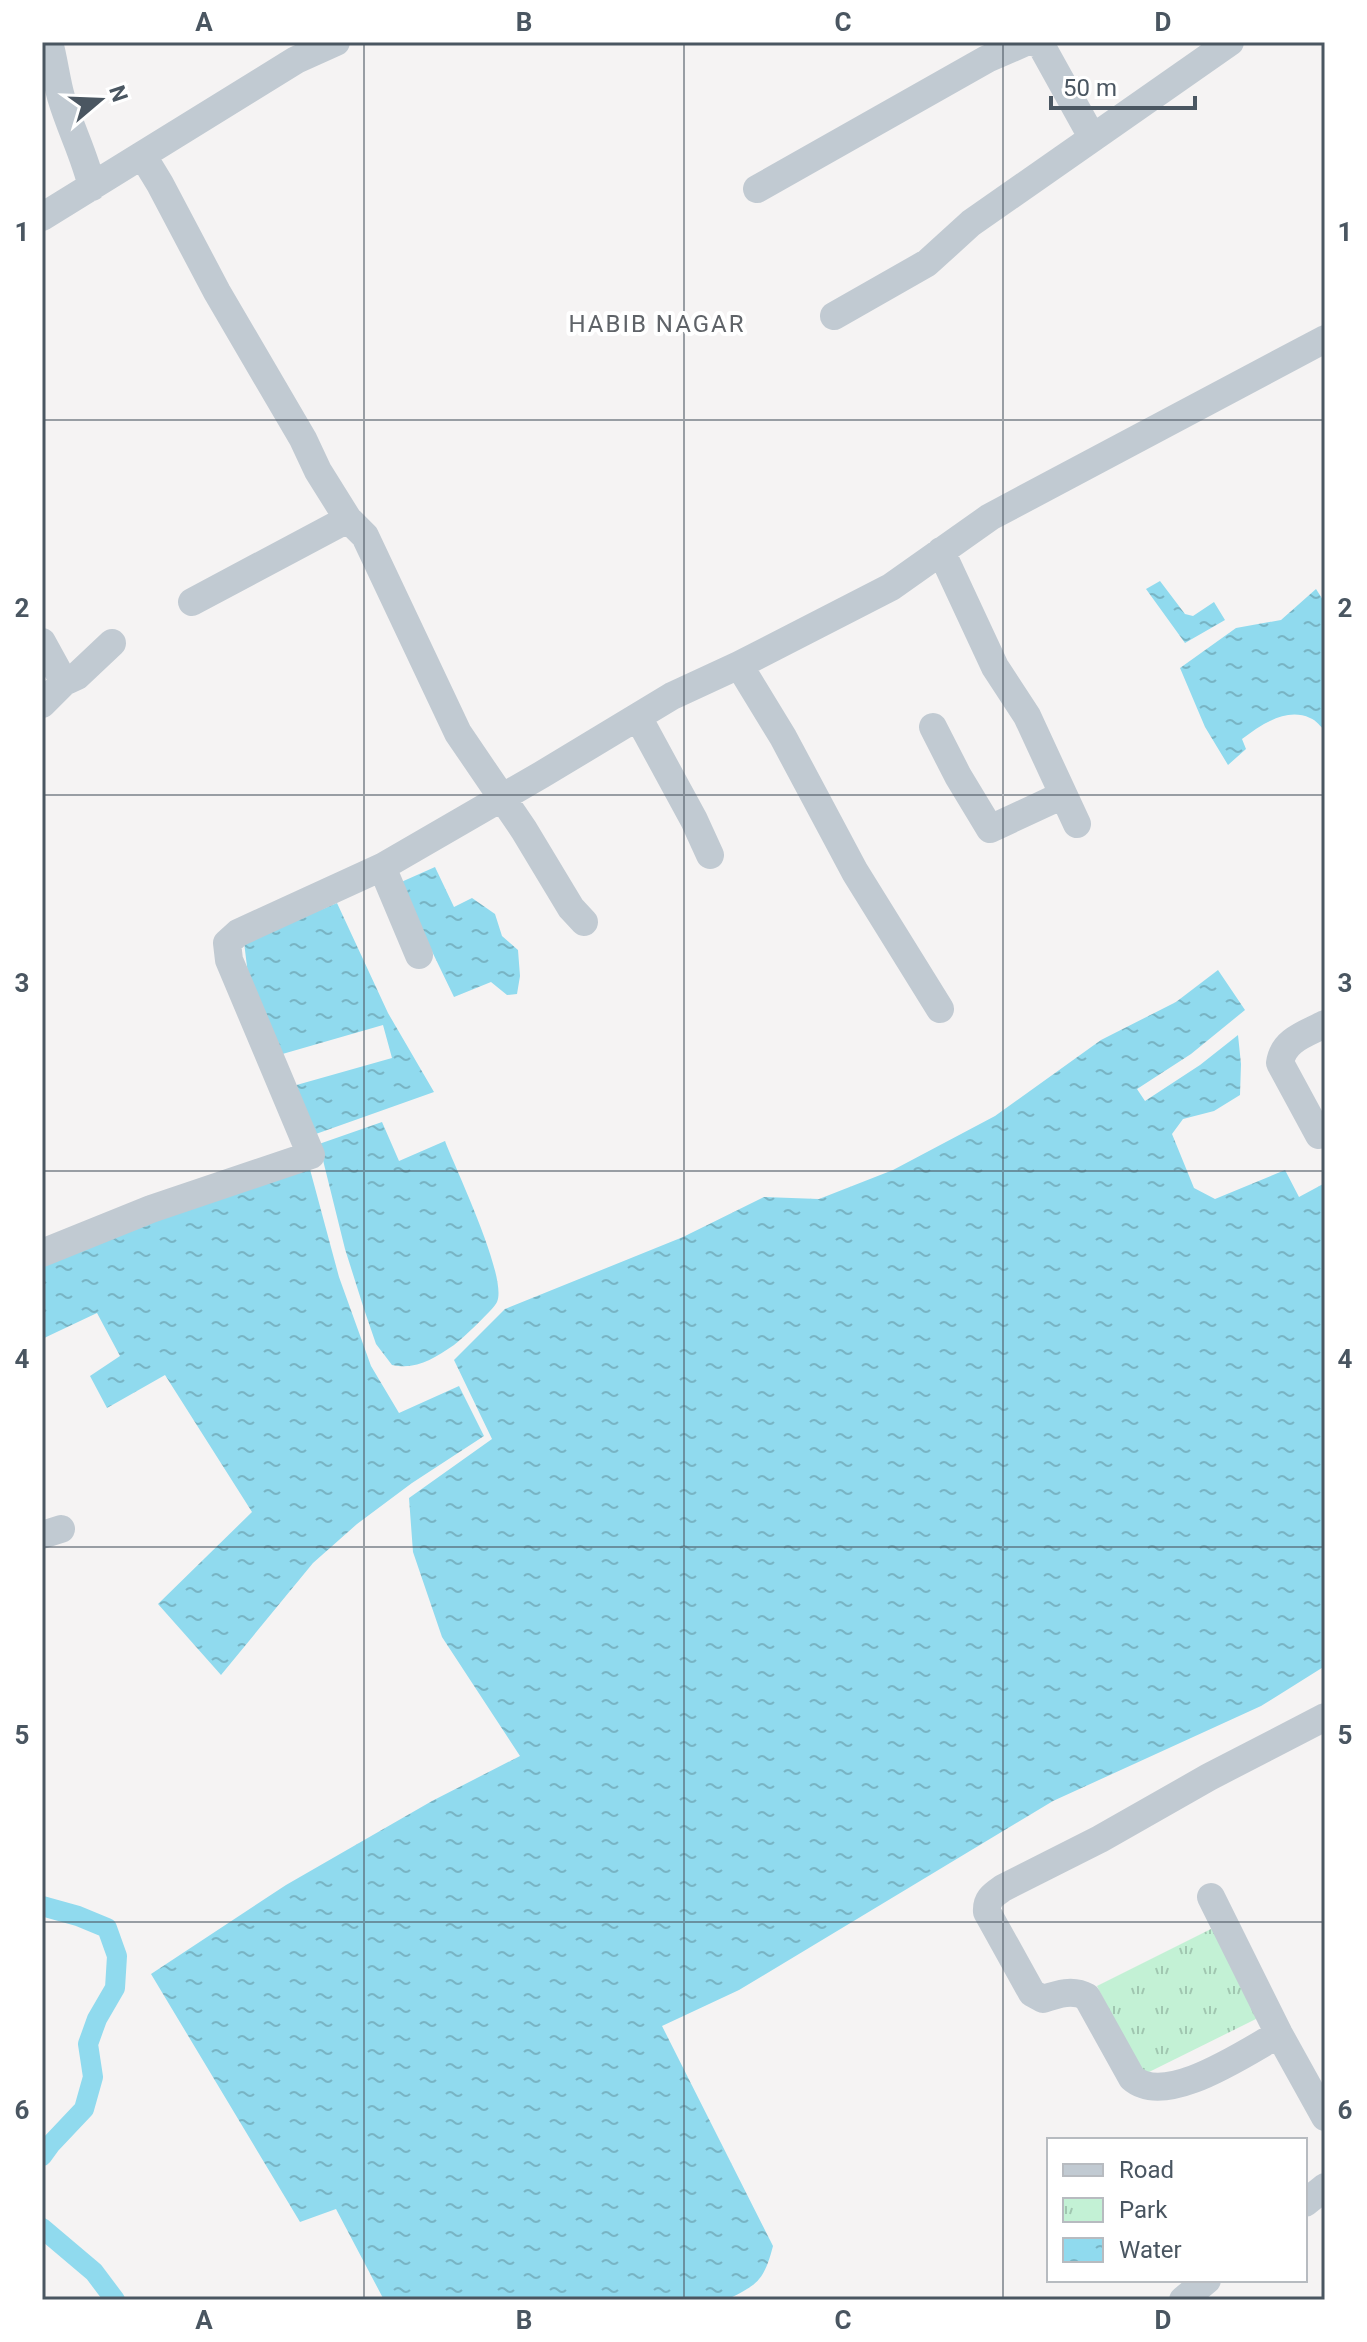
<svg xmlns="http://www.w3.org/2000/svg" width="1367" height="2342" viewBox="0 0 1367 2342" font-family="Roboto,sans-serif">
	<defs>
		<pattern id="park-tufts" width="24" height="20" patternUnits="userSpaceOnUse" patternTransform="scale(2)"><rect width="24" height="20" fill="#c3f1d5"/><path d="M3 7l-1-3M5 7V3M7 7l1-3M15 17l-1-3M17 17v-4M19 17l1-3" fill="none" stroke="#a0c6b0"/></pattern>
		<pattern id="water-ripples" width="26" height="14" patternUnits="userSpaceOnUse" patternTransform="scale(2)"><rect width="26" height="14" fill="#90daee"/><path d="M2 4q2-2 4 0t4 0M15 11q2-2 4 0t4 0" fill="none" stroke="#78b4c4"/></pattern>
	</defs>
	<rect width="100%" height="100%" fill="#f5f3f3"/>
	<path fill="url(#park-tufts)" d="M 1213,1928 L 1258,2018 L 1141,2076 L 1097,1986 Z"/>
	<path fill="url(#water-ripples)" d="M 1160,581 L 1185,614 L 1193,616 L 1214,602 L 1225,620 L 1185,643 L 1146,589 Z
		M 1316,589 L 1325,603 L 1325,731 C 1321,727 1316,720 1310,718 C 1286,707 1261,725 1242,739 L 1246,749 L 1228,765 L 1205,727 L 1180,668 L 1236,628 L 1281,620 Z
		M 435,867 L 454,907 L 472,898 L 495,914 L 502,936 L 518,950 L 520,976 L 517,994 L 507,995 L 491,982 L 454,997 L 399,883 Z
		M 337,903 L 388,1013 L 434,1092 L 313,1135 L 293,1086 L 392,1058 L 383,1025 L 279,1055 L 249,983 L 244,942 Z
		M 1218,970 L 1245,1010 L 1191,1054 L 1137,1089 L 1145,1101 L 1200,1065 L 1238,1035 L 1241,1064 L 1240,1095 L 1214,1111 L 1183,1119 L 1172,1134 L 1194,1188 L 1215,1199 L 1285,1170 L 1299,1197 L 1325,1183 L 1325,1666 L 1261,1706 L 1053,1801 L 739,1990 L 662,2026 L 773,2246 C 764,2281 757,2285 726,2300 L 384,2300 L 336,2209 L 300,2222 L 151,1974 L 286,1885 L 432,1801 L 520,1756 L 442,1637 L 413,1552 L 409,1498 L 492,1439 L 454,1360 L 505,1309 L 683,1237 L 764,1197 L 819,1199 L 893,1170 L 995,1116 L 1101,1040 L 1176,1002 Z
		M 382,1122 L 399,1161 L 445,1141 C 456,1170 508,1278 497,1302 C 494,1309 461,1340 454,1345 C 433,1359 417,1370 392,1365 L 376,1344 L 364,1309 L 345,1249 L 319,1144 Z
		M 308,1162 L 339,1277 L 371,1366 L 399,1413 L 459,1386 L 484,1436 L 412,1483 L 357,1524 L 313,1563 L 221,1675 L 158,1604 L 252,1512 L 165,1375 L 107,1408 L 90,1376 L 120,1356 L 97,1313 L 42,1339 L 42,1259 Z"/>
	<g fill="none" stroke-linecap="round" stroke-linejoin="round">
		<path stroke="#90daee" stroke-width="20" d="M 42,1906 L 78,1916 L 107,1928 L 117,1956 L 115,1988 L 97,2019 L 88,2044 L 93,2077 L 84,2109 L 50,2145 L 42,2156
			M 42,2228 L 94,2272 L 115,2300"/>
		<path stroke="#c1cad2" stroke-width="28" d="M 49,42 C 54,60 56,79 61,97 C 70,128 85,156 92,187
			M 1033,42 L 1041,45 L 1092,137
			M 143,156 L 160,184 L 217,292 L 303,439 L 318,471 L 348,519 L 365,536 L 458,733 L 524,830 L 571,908 L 584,922
			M 757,189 L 987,59 L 1026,42
			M 42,217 L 296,60 L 336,42
			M 834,316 L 927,263 L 971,223 L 1230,42
			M 941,551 L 995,667 L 1027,716 L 1077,824
			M 192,602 L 348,519
			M 42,642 L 64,682
			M 739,665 L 783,737 L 855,872 L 940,1009
			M 42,704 L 64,682 L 77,676 L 112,643
			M 638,717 L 694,820 L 710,855
			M 933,727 L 958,776 L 990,829 L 1063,795
			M 382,867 L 419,955
			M 1319,1135 L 1280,1063 C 1283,1040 1306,1034 1325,1024
			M 42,1253 L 151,1209 L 311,1155 L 229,960 L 227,943 L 238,933 L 382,867 L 541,775 L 672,696 L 739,665 L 891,587 L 990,517 L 1325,339
			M 42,1535 L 61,1529
			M 1211,1897 L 1279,2034 L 1325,2117
			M 1279,2034 C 1246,2052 1166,2108 1132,2078 L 1087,1997 C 1073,1989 1058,1994 1043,1999 L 1032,1993 L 987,1912 C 986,1899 993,1895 1003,1888 L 1100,1839 L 1209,1777 L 1325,1717
			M 1305,2203 L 1325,2187
			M 1183,2300 L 1207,2280"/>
	</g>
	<path fill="none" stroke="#4a5661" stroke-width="2" stroke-opacity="0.55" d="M 364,42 L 364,2300M 684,42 L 684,2300M 1003,42 L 1003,2300M 42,420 L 1325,420M 42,795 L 1325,795M 42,1171 L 1325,1171M 42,1547 L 1325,1547M 42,1922 L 1325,1922"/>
	<g text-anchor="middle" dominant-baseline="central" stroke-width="8" stroke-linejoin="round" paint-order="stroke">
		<g font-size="24" letter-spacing="2" fill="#5f6368" stroke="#fff">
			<text x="657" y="324">HABIB NAGAR</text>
		</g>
	</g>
	<rect width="1367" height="2342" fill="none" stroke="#ffffff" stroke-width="88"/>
	<rect x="1047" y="2138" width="260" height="144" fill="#ffffff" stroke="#b7bbc0" stroke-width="2"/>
	<rect x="1063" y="2164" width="40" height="12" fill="#c1cad2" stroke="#b7bbc0" stroke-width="2"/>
	<text x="1119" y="2178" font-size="24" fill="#4a5661">Road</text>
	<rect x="1063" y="2198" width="40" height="24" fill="url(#park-tufts)" stroke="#b7bbc0" stroke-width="2"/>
	<text x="1119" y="2218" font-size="24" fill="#4a5661">Park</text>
	<rect x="1063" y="2238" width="40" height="24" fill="url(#water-ripples)" stroke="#b7bbc0" stroke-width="2"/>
	<text x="1119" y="2258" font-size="24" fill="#4a5661">Water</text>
	<g transform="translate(100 100) rotate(71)" stroke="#ffffff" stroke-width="6" paint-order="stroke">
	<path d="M0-6L14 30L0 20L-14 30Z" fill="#4a5661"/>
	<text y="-12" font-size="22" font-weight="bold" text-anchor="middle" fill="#4a5661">N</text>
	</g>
	<path d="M1051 96v12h144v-12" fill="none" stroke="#4a5661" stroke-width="4"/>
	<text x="1063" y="96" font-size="24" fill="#4a5661" stroke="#ffffff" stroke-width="6" paint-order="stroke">50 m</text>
	<rect x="44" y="44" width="1279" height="2254" fill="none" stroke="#4a5661" stroke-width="3"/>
	<g font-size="26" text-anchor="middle" font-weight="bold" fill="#4a5661">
		<text x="204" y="31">A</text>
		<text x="524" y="31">B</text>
		<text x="843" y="31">C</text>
		<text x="1163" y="31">D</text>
		<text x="22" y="241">1</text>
		<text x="1345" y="241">1</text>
		<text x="22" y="617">2</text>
		<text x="1345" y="617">2</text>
		<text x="22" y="992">3</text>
		<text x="1345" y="992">3</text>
		<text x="22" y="1368">4</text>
		<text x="1345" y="1368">4</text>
		<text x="22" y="1744">5</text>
		<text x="1345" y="1744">5</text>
		<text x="22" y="2119">6</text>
		<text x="1345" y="2119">6</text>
		<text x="204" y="2329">A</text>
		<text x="524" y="2329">B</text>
		<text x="843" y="2329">C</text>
		<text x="1163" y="2329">D</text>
	</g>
</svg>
